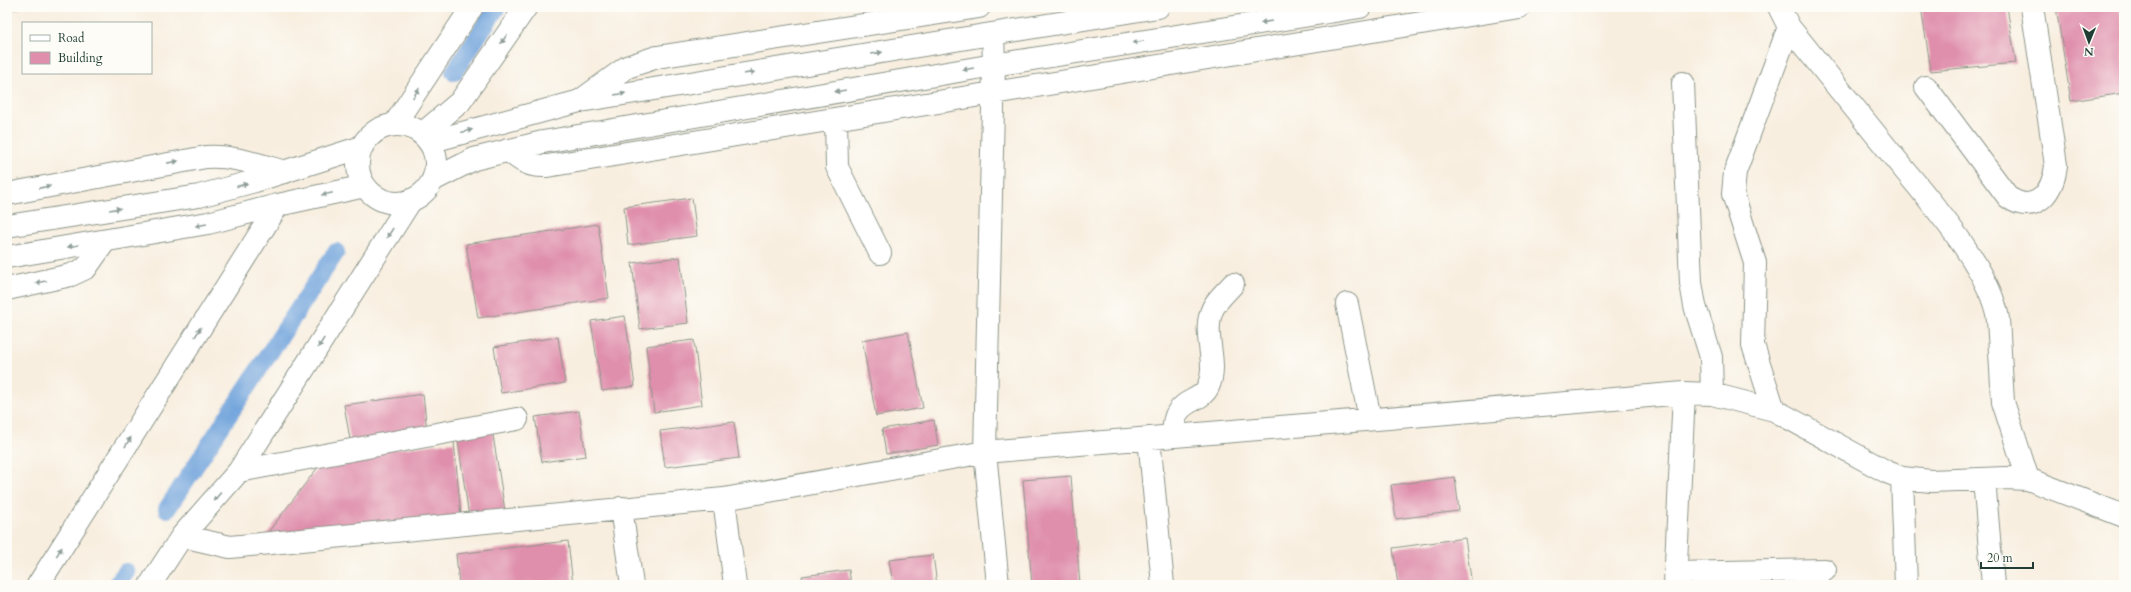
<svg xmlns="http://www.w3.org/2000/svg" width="2131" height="592" viewBox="0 0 2131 592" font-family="Cardo,serif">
	<rect width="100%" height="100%" fill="#fdfcf7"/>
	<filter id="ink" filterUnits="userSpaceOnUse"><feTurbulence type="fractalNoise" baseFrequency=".025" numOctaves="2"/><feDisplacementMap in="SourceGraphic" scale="8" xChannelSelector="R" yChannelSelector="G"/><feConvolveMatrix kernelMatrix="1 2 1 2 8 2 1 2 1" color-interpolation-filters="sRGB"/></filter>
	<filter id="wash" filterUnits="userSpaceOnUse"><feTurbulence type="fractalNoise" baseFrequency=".012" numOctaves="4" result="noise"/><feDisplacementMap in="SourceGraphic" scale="16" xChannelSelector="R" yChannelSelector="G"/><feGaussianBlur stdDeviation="0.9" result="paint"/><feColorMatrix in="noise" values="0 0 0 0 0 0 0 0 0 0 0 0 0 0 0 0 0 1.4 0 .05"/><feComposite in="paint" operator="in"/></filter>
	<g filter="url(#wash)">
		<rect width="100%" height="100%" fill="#f8eedf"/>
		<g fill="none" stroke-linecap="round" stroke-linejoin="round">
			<path stroke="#6fa3db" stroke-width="18" d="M 454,72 L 497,7
				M 167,509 L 336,252
				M 116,585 L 126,572"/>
		</g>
		<g id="blocks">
			<path fill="#df8eab" d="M 7,7 L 21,7 L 21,8 L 7,10 Z
				M 1921,7 L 2007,7 L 2016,63 L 1931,71 Z
				M 2056,7 L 2120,7 L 2124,35 L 2124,93 L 2071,101 Z
				M 692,198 L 697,236 L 628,245 L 624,207 Z
				M 598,224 L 609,298 L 478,318 L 466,244 Z
				M 680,257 L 688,323 L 640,329 L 632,263 Z
				M 625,316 L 635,386 L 602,391 L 591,321 Z
				M 908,332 L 923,408 L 876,416 L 862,340 Z
				M 558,337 L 565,383 L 501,393 L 494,347 Z
				M 694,340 L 702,405 L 654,412 L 646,346 Z
				M 423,394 L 427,431 L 351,445 L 344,405 Z
				M 579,411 L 586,456 L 542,462 L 535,417 Z
				M 934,420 L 938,445 L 886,454 L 882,429 Z
				M 734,422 L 739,458 L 665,467 L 660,431 Z
				M 492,429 L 505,511 L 469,517 L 457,434 Z
				M 454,442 L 461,516 L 266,535 L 325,458 Z
				M 1071,476 L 1080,585 L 1032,585 L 1023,480 Z
				M 1455,477 L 1459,511 L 1396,519 L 1391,485 Z
				M 1465,538 L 1472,585 L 1398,585 L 1393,548 Z
				M 568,541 L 573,585 L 459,585 L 456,554 Z
				M 933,555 L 937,585 L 893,585 L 889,560 Z
				M 849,570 L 851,585 L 804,585 L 802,576 Z"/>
		</g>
	</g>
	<g filter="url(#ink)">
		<use href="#blocks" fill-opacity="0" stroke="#8c968a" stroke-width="1"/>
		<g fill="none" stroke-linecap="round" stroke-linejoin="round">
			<g stroke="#8c968a" stroke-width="24">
				<path id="minor" d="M 1779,7 L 1789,27 C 1824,70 1859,114 1894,157 C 1927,198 1990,267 1998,319 L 2003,402 L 2028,479
					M 993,34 L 994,65 L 985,452 L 998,585
					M 1683,83 L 1691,283 L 1695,306 L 1711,357 L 1712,394
					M 1926,87 L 2008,197 C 2035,217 2054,191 2056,165 L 2032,7
					M 580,101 L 627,67 L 657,57 L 979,7
					M 836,119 L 837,167 L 880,253
					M 394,125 L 472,7
					M 422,134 L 460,102 L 526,7
					M 508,150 C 520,161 530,167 547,166 L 1519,7
					M 7,194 L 206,157 C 233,155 259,165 285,172
					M 7,289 L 71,275 L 86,268 L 105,241
					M 1347,304 L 1370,419
					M 1684,393 L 1712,394 L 1774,410 L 1887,472 L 1902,478 L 1931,481 L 2005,478 L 2028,479 L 2124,516
					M 1774,410 L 1753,345 L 1755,263 L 1733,194 L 1735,172 L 1789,27
					M 1173,436 C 1174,428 1173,419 1178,412 C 1185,400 1202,400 1208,387 C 1219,364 1203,337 1211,313 C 1214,302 1225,293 1233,284
					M 1149,438 L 1163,585
					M 239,471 L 517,419
					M 1902,478 L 1906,585
					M 1984,479 L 1993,585
					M 724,499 L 735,585
					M 621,508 L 632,585
					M 182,536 L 230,547 L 724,499 L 985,452 L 1684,393 L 1675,585
					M 1675,573 L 1825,570
					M 38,585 L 278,205
					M 150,585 L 182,536 L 239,471 L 411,200"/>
			</g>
			<g stroke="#8c968a" stroke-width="24">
				<path id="major" d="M358 164a39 39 0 1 1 78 0a39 39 0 1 1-78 0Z
					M 429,142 L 580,101 L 1158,7
					M 433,180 L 474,159 L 543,142 L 994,65 L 1360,7
					M 7,226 L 199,196 L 255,181 L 362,147
					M 7,257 L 208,223 L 278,205 L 365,186"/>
			</g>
			<use href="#minor" stroke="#fff" stroke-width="22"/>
			<use href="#major" stroke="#fff" stroke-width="22"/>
		</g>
		<defs><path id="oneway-solid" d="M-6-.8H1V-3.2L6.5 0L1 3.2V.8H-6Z"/></defs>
		<g fill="#8f9e9a">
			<use href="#oneway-solid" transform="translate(1266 22) rotate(171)"/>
			<use href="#oneway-solid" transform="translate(504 39) rotate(125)"/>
			<use href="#oneway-solid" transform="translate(1138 42) rotate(171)"/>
			<use href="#oneway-solid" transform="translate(877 53) rotate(-9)"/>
			<use href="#oneway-solid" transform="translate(968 69) rotate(170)"/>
			<use href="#oneway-solid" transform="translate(749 73) rotate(-9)"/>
			<use href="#oneway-solid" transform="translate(840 91) rotate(170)"/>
			<use href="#oneway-solid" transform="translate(416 93) rotate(-57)"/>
			<use href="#oneway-solid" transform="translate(620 94) rotate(-9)"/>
			<use href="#oneway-solid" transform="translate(467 131) rotate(-15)"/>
			<use href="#oneway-solid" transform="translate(173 162) rotate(-11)"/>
			<use href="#oneway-solid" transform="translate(242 185) rotate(-14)"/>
			<use href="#oneway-solid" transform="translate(45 187) rotate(-11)"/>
			<use href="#oneway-solid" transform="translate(327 194) rotate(168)"/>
			<use href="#oneway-solid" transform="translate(115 209) rotate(-9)"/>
			<use href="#oneway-solid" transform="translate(201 225) rotate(170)"/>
			<use href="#oneway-solid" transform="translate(390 233) rotate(122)"/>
			<use href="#oneway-solid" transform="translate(73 246) rotate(170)"/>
			<use href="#oneway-solid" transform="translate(41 282) rotate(168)"/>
			<use href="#oneway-solid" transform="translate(198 332) rotate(-58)"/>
			<use href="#oneway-solid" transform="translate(321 343) rotate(122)"/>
			<use href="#oneway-solid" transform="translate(128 442) rotate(-58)"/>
			<use href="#oneway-solid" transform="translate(217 497) rotate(131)"/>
			<use href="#oneway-solid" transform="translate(59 552) rotate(-58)"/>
		</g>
	</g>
	<rect width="2131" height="592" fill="none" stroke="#fdfcf7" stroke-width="24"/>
	<rect x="22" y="22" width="130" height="52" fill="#fdfcf7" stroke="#a4b0a9"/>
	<rect x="30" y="35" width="20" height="6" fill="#ffffff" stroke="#a4b0a9"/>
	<text x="58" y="42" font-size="12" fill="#1f3d34">Road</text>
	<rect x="30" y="52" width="20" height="12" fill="#df8eab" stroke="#a4b0a9"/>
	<text x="58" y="62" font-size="12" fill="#1f3d34">Building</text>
	<g transform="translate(2089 42) rotate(181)" stroke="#fdfcf7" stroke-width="3" paint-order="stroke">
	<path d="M0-3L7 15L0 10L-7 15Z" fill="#1f3d34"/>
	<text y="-6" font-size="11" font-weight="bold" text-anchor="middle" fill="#1f3d34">N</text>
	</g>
	<path d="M1981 562v6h52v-6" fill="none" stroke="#1f3d34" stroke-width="2"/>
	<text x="1987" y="562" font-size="12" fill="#1f3d34" stroke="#fdfcf7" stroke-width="3" paint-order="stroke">20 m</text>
</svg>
